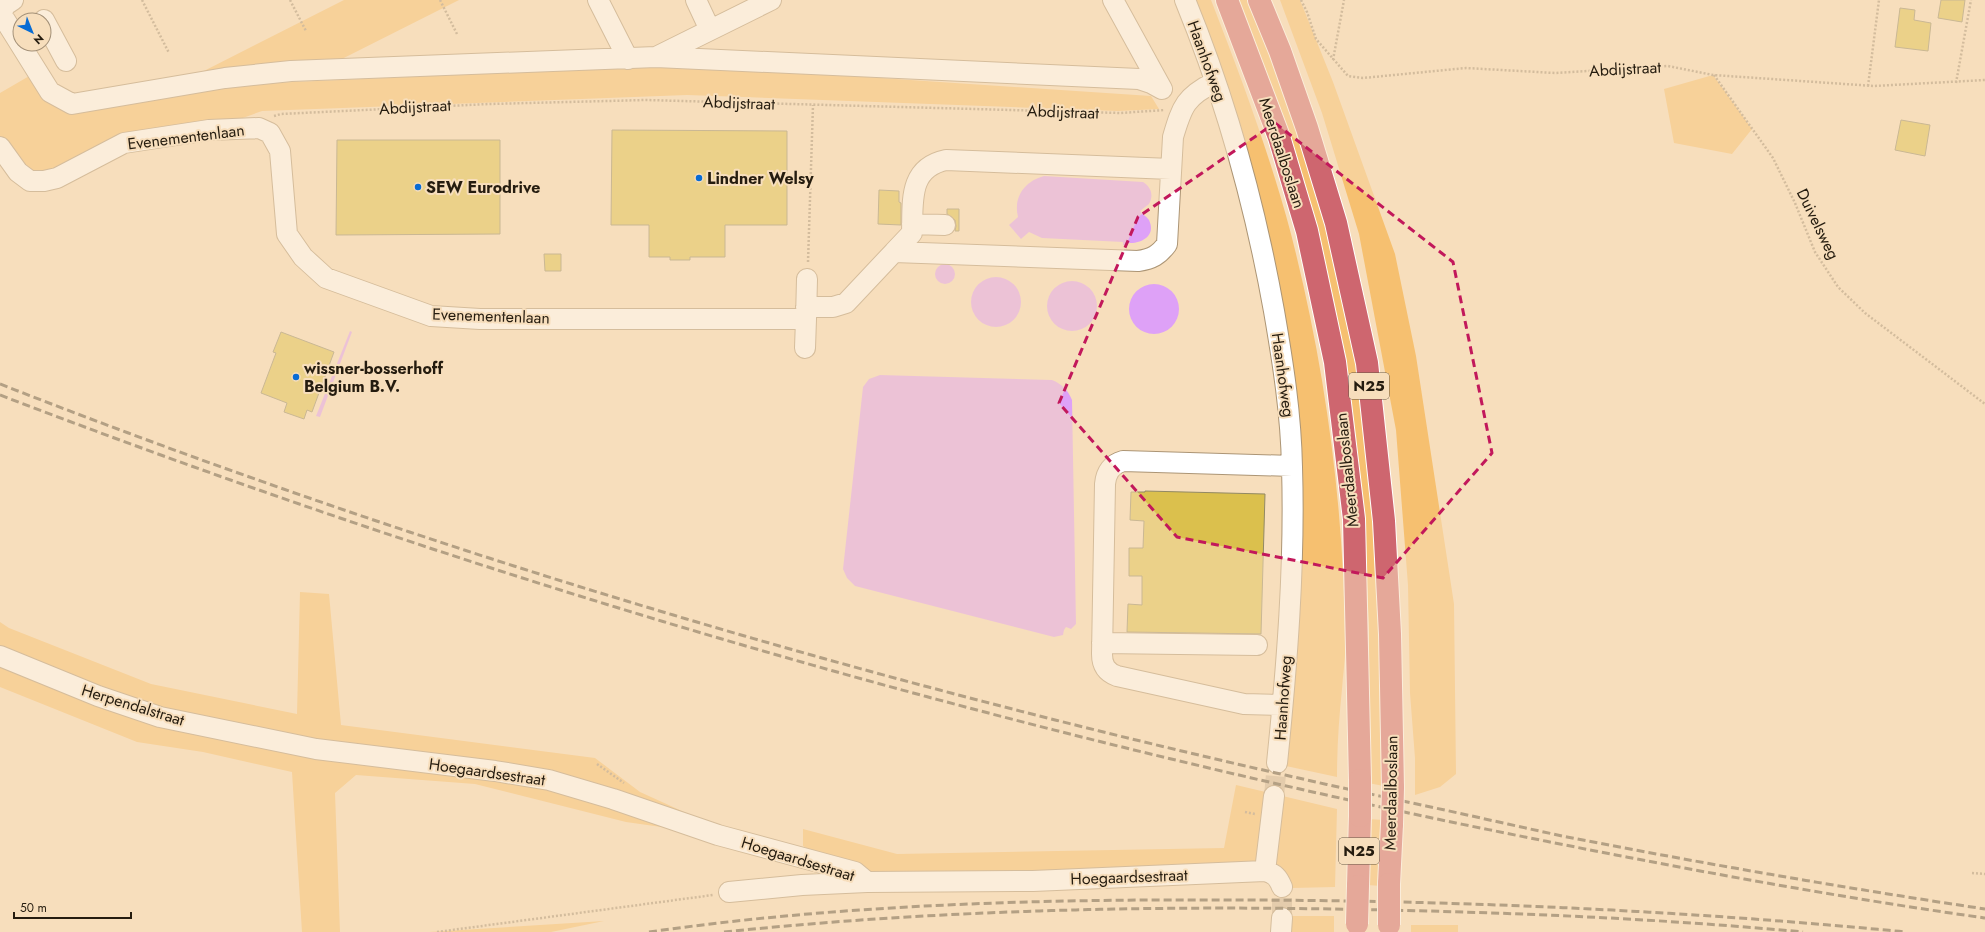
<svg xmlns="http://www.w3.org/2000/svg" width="1985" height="932" viewBox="0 0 1985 932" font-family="Jost,sans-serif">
	<rect width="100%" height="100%" fill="#f7debc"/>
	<path fill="#f6c070" d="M 344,0 L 459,0 L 320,70 L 196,75 Z
		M 1191,0 L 1211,0 C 1241,77 1270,155 1291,234 C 1325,366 1344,505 1345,641 C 1346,657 1343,673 1342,689 C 1339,718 1337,747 1337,777 L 1286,766 L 1293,412 Z
		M 1238,0 L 1253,0 L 1301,132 L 1350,319 L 1377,504 L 1384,786 L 1368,783 L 1369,629 L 1365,538 L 1346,374 Z
		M 1280,0 L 1300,0 L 1333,82 L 1395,254 L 1416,356 L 1454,604 L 1456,774 L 1440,787 L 1415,795 L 1415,758 L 1410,693 L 1408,585 L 1396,430 L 1359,234 L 1322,113 Z
		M 685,65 L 1151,96 L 1159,109 L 1118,111 L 687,95 L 262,111 L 209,130 L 124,143 L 44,181 L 0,147 L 0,93 L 31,75 L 49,101 L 66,113 L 224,85 Z
		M 1713,75 L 1752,129 L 1732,154 L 1674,143 L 1664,89 Z
		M 300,592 L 329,594 L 341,725 L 595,758 L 640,792 L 761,847 L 718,835 L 626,822 L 475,784 L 356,775 L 335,793 L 340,932 L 302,932 L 292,772 L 203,752 L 137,742 L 0,687 L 0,622 L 9,628 L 151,684 L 297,714 Z
		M 1236,785 L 1337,809 L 1335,887 L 1292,888 L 1273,865 L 1173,870 L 887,875 L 836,865 L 803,846 L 803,829 L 897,854 L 1224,848 Z
		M 1368,819 L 1384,820 L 1382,886 L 1367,885 Z
		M 1290,916 L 1334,916 L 1334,932 L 1290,932 Z
		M 604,921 L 551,932 L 429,932 Z
		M 1411,925 L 1458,925 L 1458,932 L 1411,932 Z"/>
	<path fill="#dea1f7" d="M 1044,176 L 1143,182 C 1151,187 1154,195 1149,204 L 1140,211 C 1142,214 1146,216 1149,220 C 1157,237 1139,244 1127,243 L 1126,245 L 1123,245 L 1123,242 L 1042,238 L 1029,232 L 1021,239 L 1009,225 L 1018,217 C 1013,197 1025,181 1044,176 Z
		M935 274a10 10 0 1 1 20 0a10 10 0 1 1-20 0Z
		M971 302a25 25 0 1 1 50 0a25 25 0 1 1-50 0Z
		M1047 306a25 25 0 1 1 50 0a25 25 0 1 1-50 0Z
		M1129 309a25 25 0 1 1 50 0a25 25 0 1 1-50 0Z
		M 350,331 L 352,332 L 320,417 L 316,416 Z
		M 880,375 L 1052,380 C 1062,384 1068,390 1072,400 L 1076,624 L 1071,629 L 1066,627 L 1064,630 L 1063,635 L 1054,637 L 855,586 L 847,578 L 843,569 L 863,387 L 869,379 Z"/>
	<path fill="#dbc04d" stroke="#928964" d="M 1941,0 L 1965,0 L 1962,22 L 1938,18 Z
		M 1900,8 L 1915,10 L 1914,20 L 1931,23 L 1928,51 L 1895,47 Z
		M 1901,120 L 1930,125 L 1925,156 L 1895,150 Z
		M 612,130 L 787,131 L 787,225 L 725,225 L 725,257 L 690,257 L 690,260 L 670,260 L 670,257 L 649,257 L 649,225 L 611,225 Z
		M 337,140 L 500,140 L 500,234 L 336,235 Z
		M 879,190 L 899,191 L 899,202 L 901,203 L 901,225 L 878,224 Z
		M 947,209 L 959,209 L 959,231 L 955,231 L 956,226 L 955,220 L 947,214 Z
		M 544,254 L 561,254 L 561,271 L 545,271 Z
		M 281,332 L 334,352 L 312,412 L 307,410 L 304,419 L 284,412 L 287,403 L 261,393 L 276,353 L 273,352 Z
		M 1145,491 L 1265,494 L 1261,634 L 1127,632 L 1128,604 L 1142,605 L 1142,576 L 1129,576 L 1129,548 L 1143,548 L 1144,521 L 1130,520 L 1131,492 L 1145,492 Z"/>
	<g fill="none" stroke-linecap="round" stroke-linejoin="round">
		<path stroke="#cdb799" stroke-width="20" stroke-dasharray="20 10" stroke-linecap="butt" d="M 1274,796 L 1277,763
			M 1282,918 L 1282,887"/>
		<g stroke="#ac9575" stroke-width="22">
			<path id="minor" d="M 13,0 L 4,6 L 2,15 L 50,92 L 72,104 L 225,78 L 291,71 L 656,57 L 1139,79 L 1151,83 L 1162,89 L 1113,0
				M 598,0 L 628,59
				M 696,0 L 710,30
				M 1185,0 C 1226,100 1255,205 1274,311 C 1283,363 1291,414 1292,467 C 1295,565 1287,665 1277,763
				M 44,20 L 66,61
				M 658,56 L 771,0
				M 0,147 L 18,172 L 30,181 L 44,181 L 57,178 L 124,143 L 209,130 L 259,128 L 270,133 L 280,151 L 287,234 L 303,257 L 326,278 L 431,316 L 480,319 L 806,319 L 805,348
				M 912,224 L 945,225
				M 894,252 L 912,233 C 913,202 908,168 946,160 L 1171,169
				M 806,307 L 833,307 L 846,303 L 894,252 L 1138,261 C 1152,259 1159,255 1167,244 L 1173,137 C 1182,106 1186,96 1215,82
				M 806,319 L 807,279
				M 1102,643 L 1257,645
				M 0,656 L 98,696 L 160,717 L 316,749 L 495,771 L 549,780 L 613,799 L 718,835 L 855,872 L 867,882
				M 1282,705 L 1244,704 L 1117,676 C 1106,672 1102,665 1102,654 L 1105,484 C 1106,472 1112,464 1123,461 L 1292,466
				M 1265,871 L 1274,796
				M 729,892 L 802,885 L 867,882 L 1033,881 L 1265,871 C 1275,874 1278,877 1282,887
				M 1281,932 L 1282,918"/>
		</g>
		<g stroke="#fff" stroke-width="24">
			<path id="highway" d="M 1227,0 L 1279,137 L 1307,231 L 1335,362 L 1354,519 L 1360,780
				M 1259,0 L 1280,51 L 1307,128 L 1336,223 L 1367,363 L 1384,521 L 1390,634 L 1393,788
				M 1389,884 L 1392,824
				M 1358,886 L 1360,816"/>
		</g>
		<path stroke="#a69379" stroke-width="2.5" stroke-dasharray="2 2" stroke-linecap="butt" d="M 142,0 L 169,53
			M 290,0 L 306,31
			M 440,0 L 457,34
			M 1301,0 L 1307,12 L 1316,39 L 1348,76 L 1363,78 L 1466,68 L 1555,73 L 1668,66 L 1713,75 L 1874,86 L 1985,80
			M 1333,60 L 1344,0
			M 1714,75 L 1773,158 L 1795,203 L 1815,252 L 1838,287 L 1865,313 L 1985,404
			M 1956,83 L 1971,0
			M 1868,86 L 1879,0
			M 274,116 L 281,114 L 489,104 L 646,100 L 1120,113 L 1165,110
			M 808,262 L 813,105
			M 597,764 L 624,783
			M 1245,812 L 1255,814
			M 1972,873 L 1985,874
			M 437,932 L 713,895"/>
		<use href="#minor" stroke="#fff" stroke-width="20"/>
		<use href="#highway" stroke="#ce666f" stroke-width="22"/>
		<path stroke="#615441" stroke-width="3" stroke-dasharray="8 4" stroke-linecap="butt" d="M 0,384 C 462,565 941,703 1426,806 C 1473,816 1520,827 1567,837 C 1706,864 1845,888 1985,909
			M 0,395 C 475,577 958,719 1456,823 C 1632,859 1808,893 1985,918
			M 649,932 C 837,905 1034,899 1224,900 C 1451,900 1679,910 1906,932
			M 724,932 C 944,909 1164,905 1385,910 C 1525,913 1664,919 1803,932"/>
		<g stroke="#fff" stroke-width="24" stroke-linecap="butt">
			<path id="highway-bridge" d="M 1360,816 L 1360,780
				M 1392,824 L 1393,788
				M 1357,924 L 1358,886
				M 1389,925 L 1389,884"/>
		</g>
		<use href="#highway-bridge" stroke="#ce666f" stroke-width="22"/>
	</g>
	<path d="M0 0H1985V932H0ZM 1275,123 L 1453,262 L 1492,453 L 1383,578 L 1177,537 L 1059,403 L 1138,217 Z" fill="#f7debc" fill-opacity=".55" fill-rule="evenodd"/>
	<path fill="none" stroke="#c2185b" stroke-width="3" stroke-dasharray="8 5" stroke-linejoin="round" d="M 1275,123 L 1453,262 L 1492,453 L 1383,578 L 1177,537 L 1059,403 L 1138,217 Z"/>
	<g fill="#086cd4" stroke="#f7debc" stroke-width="1.5">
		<circle cx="699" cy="178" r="4"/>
		<circle cx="418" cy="187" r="4"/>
		<circle cx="296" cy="377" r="4"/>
	</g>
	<g text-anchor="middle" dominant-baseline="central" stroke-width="4" stroke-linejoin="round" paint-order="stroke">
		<g fill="#f7debc" stroke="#645643" stroke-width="1">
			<rect x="1349" y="373" width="40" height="26" rx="3"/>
			<rect x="1339" y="838" width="40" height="26" rx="3"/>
		</g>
		<g font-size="15" font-weight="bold" fill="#251c0f">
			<text x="1369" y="386">N25</text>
			<text x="1359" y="851">N25</text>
		</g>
		<g font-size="16" fill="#251c0f" stroke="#f7debc">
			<text transform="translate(1207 61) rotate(70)">Haanhofweg</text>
			<text transform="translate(1625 69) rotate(-3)">Abdijstraat</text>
			<text transform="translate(739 103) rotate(2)">Abdijstraat</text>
			<text transform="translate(415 107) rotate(-3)">Abdijstraat</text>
			<text transform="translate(1063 112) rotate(2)">Abdijstraat</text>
			<text transform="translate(186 137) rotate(-7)">Evenementenlaan</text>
			<text transform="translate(1282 153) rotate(72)">Meerdaalboslaan</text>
			<text transform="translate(1818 224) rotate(64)">Duivelsweg</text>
			<text transform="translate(491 316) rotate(2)">Evenementenlaan</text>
			<text transform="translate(1283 375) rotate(82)">Haanhofweg</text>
			<text transform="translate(1347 470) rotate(-96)">Meerdaalboslaan</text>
			<text transform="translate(1283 698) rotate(-86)">Haanhofweg</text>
			<text transform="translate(133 705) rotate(17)">Herpendalstraat</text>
			<text transform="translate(487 772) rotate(8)">Hoegaardsestraat</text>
			<text transform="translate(1391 793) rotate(-89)">Meerdaalboslaan</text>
			<text transform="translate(798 859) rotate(17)">Hoegaardsestraat</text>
			<text transform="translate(1129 877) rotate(-2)">Hoegaardsestraat</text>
		</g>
		<g font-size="16" font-weight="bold" fill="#251c0f" stroke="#f7debc" text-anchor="start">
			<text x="707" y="178">Lindner Welsy</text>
			<text x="426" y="187">SEW Eurodrive</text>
			<text x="304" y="368">wissner-bosserhoff<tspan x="304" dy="18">Belgium B.V.</tspan></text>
		</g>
	</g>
	<g transform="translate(32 32) rotate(137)"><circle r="19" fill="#f7debc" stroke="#a39077"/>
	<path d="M0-3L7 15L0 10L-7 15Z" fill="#086cd4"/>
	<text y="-6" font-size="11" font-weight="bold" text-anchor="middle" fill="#251c0f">N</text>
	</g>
	<path d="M14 912v6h117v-6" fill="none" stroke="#251c0f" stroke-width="2"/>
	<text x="20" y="912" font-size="12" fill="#251c0f" stroke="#f7debc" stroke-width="3" paint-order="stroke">50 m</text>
</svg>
